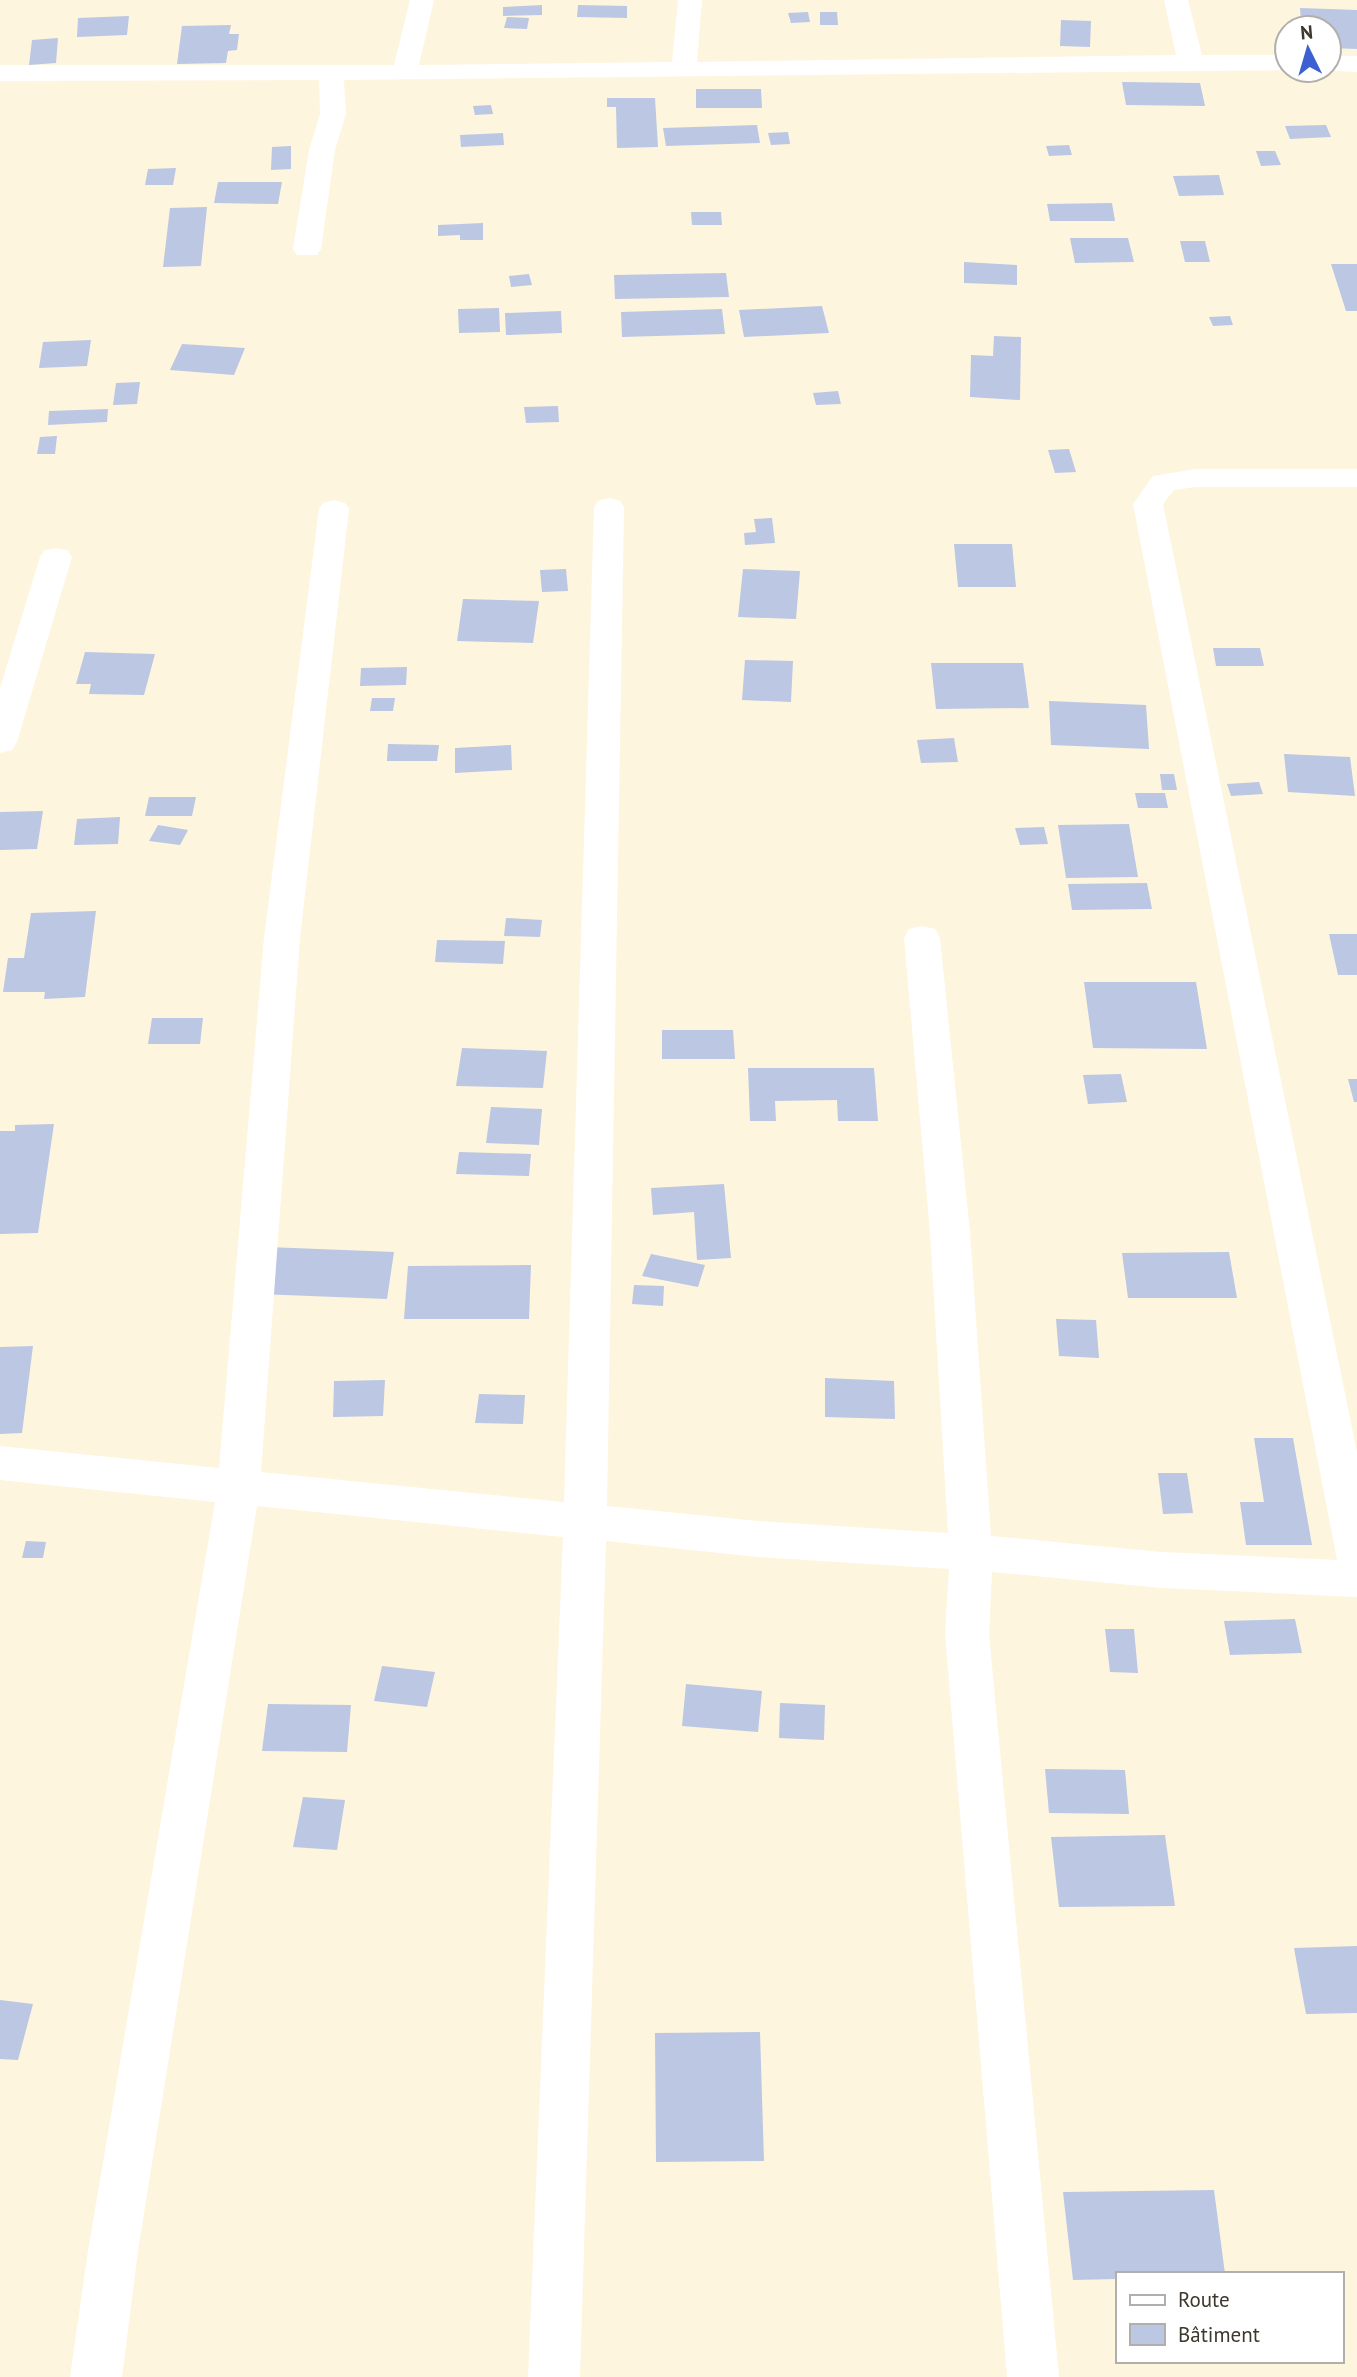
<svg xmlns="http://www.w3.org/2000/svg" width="1357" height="2377" viewBox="0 0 1357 2377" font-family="'PT Sans',sans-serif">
	<rect width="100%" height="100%" fill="#fef5de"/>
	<path fill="#bbc7e3" d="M 542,5 L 542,15 L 503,16 L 503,7 Z
		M 578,5 L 627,6 L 627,18 L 577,17 Z
		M 1300,8 L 1357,10 L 1357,49 L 1329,48 L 1329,28 L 1297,28 L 1296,22 L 1301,22 Z
		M 808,12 L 810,22 L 791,23 L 788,13 Z
		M 820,12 L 837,12 L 838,25 L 820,25 Z
		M 129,16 L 127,35 L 77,37 L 78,18 Z
		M 507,17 L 529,18 L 527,29 L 504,28 Z
		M 1061,20 L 1091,21 L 1090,47 L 1060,46 Z
		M 231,25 L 229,34 L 239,34 L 237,50 L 228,51 L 226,63 L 177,64 L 182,26 Z
		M 58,38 L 56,63 L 29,65 L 32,40 Z
		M 1122,82 L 1200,83 L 1205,106 L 1126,105 Z
		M 696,89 L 761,89 L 762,108 L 696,108 Z
		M 607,98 L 655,98 L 658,147 L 617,148 L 616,107 L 607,107 Z
		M 491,105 L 493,114 L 475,115 L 473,106 Z
		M 757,125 L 760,143 L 666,146 L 663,128 Z
		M 1326,125 L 1331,137 L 1290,139 L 1285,126 Z
		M 788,132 L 790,144 L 771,145 L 768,133 Z
		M 503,133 L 504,145 L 461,147 L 460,135 Z
		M 1069,145 L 1072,155 L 1049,156 L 1046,146 Z
		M 291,146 L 291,169 L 271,170 L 272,147 Z
		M 1256,151 L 1275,151 L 1281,165 L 1261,166 Z
		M 176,168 L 173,185 L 145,185 L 148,169 Z
		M 1219,175 L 1224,195 L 1179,196 L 1173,176 Z
		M 218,182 L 282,182 L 278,204 L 214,203 Z
		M 1112,203 L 1115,221 L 1050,221 L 1047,204 Z
		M 207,207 L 201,266 L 163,267 L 170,208 Z
		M 691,212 L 721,212 L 722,225 L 692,225 Z
		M 483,223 L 483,240 L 460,240 L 460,235 L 438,236 L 438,225 Z
		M 1070,238 L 1128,238 L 1134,262 L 1075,263 Z
		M 1180,241 L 1205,241 L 1210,262 L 1185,262 Z
		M 964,262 L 1017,265 L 1017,285 L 964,283 Z
		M 1331,264 L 1357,264 L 1357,311 L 1346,311 Z
		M 726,273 L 729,297 L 615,299 L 614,275 Z
		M 529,274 L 532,285 L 511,287 L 509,276 Z
		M 822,306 L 829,333 L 744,337 L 739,310 Z
		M 499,308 L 500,332 L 459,333 L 458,309 Z
		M 722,309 L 725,334 L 622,337 L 621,312 Z
		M 561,311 L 562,333 L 506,335 L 505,313 Z
		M 1230,316 L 1233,325 L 1213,326 L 1209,317 Z
		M 994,336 L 1021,337 L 1020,400 L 970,397 L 971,355 L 993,356 Z
		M 91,340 L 87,366 L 39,368 L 43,342 Z
		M 182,344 L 245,348 L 234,375 L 170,370 Z
		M 140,382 L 137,404 L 113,405 L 116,383 Z
		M 838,391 L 841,404 L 816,405 L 813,393 Z
		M 558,406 L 559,422 L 526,423 L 524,407 Z
		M 108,409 L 107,422 L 48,425 L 49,411 Z
		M 57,436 L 55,454 L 37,454 L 40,437 Z
		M 1069,449 L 1076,472 L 1055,473 L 1048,450 Z
		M 772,518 L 775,543 L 745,545 L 744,533 L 756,532 L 754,519 Z
		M 954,544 L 1012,544 L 1016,587 L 958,587 Z
		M 566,569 L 568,591 L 542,592 L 540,570 Z
		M 743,569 L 800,571 L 796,619 L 738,617 Z
		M 463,599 L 539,601 L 533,643 L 457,641 Z
		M 1213,648 L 1260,648 L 1264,666 L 1216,666 Z
		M 85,652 L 155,654 L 144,695 L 89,694 L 91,684 L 76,684 Z
		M 745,660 L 793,661 L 791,702 L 742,700 Z
		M 931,663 L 1023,663 L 1029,708 L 936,709 Z
		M 407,667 L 406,685 L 360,686 L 361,668 Z
		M 372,698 L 395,698 L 393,711 L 370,711 Z
		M 1049,701 L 1146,705 L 1149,749 L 1051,745 Z
		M 954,738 L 958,762 L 921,763 L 917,740 Z
		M 388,744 L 439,745 L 437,761 L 387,761 Z
		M 511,745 L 512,770 L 455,773 L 455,748 Z
		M 1284,754 L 1350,757 L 1355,796 L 1288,792 Z
		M 1160,774 L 1174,774 L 1177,790 L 1162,790 Z
		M 1259,782 L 1263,794 L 1231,796 L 1227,784 Z
		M 1135,793 L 1165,793 L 1168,808 L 1138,808 Z
		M 149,797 L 196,797 L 192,816 L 145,816 Z
		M 43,811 L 37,849 L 0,850 L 0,812 Z
		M 120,817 L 118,844 L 74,845 L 77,819 Z
		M 1129,824 L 1138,877 L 1066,878 L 1058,825 Z
		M 158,825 L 188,830 L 180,845 L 149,841 Z
		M 1044,827 L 1048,844 L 1020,845 L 1015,828 Z
		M 1147,883 L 1152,909 L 1072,910 L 1068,884 Z
		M 96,911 L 85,997 L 44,999 L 45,992 L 3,992 L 8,958 L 24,958 L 31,913 Z
		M 506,918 L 542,920 L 540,937 L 504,936 Z
		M 1329,934 L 1357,934 L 1357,975 L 1338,975 Z
		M 437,940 L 505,941 L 503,964 L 435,962 Z
		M 1084,982 L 1196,982 L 1207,1049 L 1093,1048 Z
		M 152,1018 L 203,1018 L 200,1044 L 148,1044 Z
		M 662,1030 L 733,1030 L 735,1059 L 662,1059 Z
		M 462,1048 L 547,1051 L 543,1088 L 456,1086 Z
		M 748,1068 L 874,1068 L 878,1121 L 838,1121 L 837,1100 L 775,1101 L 776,1121 L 750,1121 Z
		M 1121,1074 L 1127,1102 L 1088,1104 L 1083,1075 Z
		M 1348,1079 L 1357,1079 L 1357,1102 L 1354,1102 Z
		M 491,1107 L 542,1109 L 539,1145 L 486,1143 Z
		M 54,1124 L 38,1233 L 0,1234 L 0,1131 L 15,1131 L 15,1125 Z
		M 459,1152 L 531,1154 L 529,1176 L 456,1174 Z
		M 724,1184 L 731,1258 L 697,1260 L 694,1212 L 653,1215 L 651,1188 Z
		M 268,1247 L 394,1252 L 387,1299 L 259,1294 Z
		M 1229,1252 L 1237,1298 L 1128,1298 L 1122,1253 Z
		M 651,1254 L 705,1265 L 698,1287 L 642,1276 Z
		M 531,1265 L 529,1319 L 404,1319 L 408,1266 Z
		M 634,1285 L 664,1286 L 663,1306 L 632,1304 Z
		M 1056,1319 L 1096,1320 L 1099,1358 L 1059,1356 Z
		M 33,1346 L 22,1433 L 0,1434 L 0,1347 Z
		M 825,1378 L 894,1381 L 895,1419 L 825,1417 Z
		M 385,1380 L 383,1416 L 333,1417 L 334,1381 Z
		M 479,1394 L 525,1395 L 523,1424 L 475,1423 Z
		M 1254,1438 L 1293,1438 L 1312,1545 L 1246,1545 L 1240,1502 L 1264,1502 Z
		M 1158,1473 L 1187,1473 L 1193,1513 L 1163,1514 Z
		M 26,1541 L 46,1542 L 43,1558 L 22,1558 Z
		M 1295,1619 L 1302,1653 L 1230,1655 L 1224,1621 Z
		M 1105,1629 L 1134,1629 L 1138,1673 L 1110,1672 Z
		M 382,1666 L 435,1672 L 427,1707 L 374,1701 Z
		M 686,1684 L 762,1691 L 758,1732 L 682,1726 Z
		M 780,1703 L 825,1705 L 824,1740 L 779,1738 Z
		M 268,1704 L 351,1705 L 347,1752 L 262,1751 Z
		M 1045,1769 L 1125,1770 L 1129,1814 L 1049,1813 Z
		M 303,1797 L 345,1800 L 337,1850 L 293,1847 Z
		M 1165,1835 L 1175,1906 L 1059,1907 L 1051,1837 Z
		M 1357,1946 L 1357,2013 L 1306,2014 L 1294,1948 Z
		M 0,2000 L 33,2004 L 18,2060 L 0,2059 Z
		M 760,2032 L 764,2161 L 656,2162 L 655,2033 Z
		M 1214,2190 L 1225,2274 L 1117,2274 L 1117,2279 L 1073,2280 L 1063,2192 Z"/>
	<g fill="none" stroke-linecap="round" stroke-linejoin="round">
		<path fill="#fff" fill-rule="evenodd" d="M 410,0 L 434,0 L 419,65 L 672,62 L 678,0 L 702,0 L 697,62 L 1176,55 L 1164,0 L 1188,0 L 1202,55 L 1287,55 L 1289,70 L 344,80 L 346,114 L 335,150 L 321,249 L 317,255 L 297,255 L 293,249 L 309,150 L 320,114 L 319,80 L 0,81 L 0,65 L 394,65 Z
			M 1329,56 L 1357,56 L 1357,72 L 1323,70 L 1329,70 Z
			M 1196,469 L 1357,469 L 1357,487 L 1196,487 L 1174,490 L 1163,504 L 1357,1452 L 1357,1597 L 1162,1588 L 992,1572 L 989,1634 L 1059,2377 L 1007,2377 L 945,1634 L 949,1569 L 758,1557 L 606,1541 L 580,2377 L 528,2377 L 563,1537 L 257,1506 L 138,2251 L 122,2377 L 70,2377 L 88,2251 L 215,1502 L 0,1480 L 0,1446 L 219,1468 L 264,938 L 319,509 L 323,503 L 334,500 L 345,503 L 349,509 L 300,938 L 261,1472 L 564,1502 L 594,507 L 598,501 L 609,498 L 620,501 L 624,507 L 607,1506 L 758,1521 L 948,1533 L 930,1232 L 904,938 L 909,929 L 922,926 L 935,929 L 940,938 L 970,1232 L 991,1536 L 1162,1552 L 1337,1560 L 1133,504 L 1153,476 Z
			M 56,548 L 67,550 L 72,557 L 17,742 L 12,750 L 0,753 L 0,688 L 40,557 L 45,550 Z"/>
	</g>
	<rect x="1116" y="2272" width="228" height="91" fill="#ffffff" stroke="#b1afab" stroke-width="2"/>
	<rect x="1130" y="2295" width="35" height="10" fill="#ffffff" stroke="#b1afab" stroke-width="2"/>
	<text x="1178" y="2307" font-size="21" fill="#3d382d">Route</text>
	<rect x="1130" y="2324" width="35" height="21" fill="#bbc7e3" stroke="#b1afab" stroke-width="2"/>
	<text x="1178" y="2342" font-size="21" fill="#3d382d">Bâtiment</text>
	<g transform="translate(1308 49) rotate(355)"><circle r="33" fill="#ffffff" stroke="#b1afab" stroke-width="2"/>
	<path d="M0-5L12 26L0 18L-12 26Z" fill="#3c60d1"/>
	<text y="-10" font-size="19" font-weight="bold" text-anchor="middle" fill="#3d382d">N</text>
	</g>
</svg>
